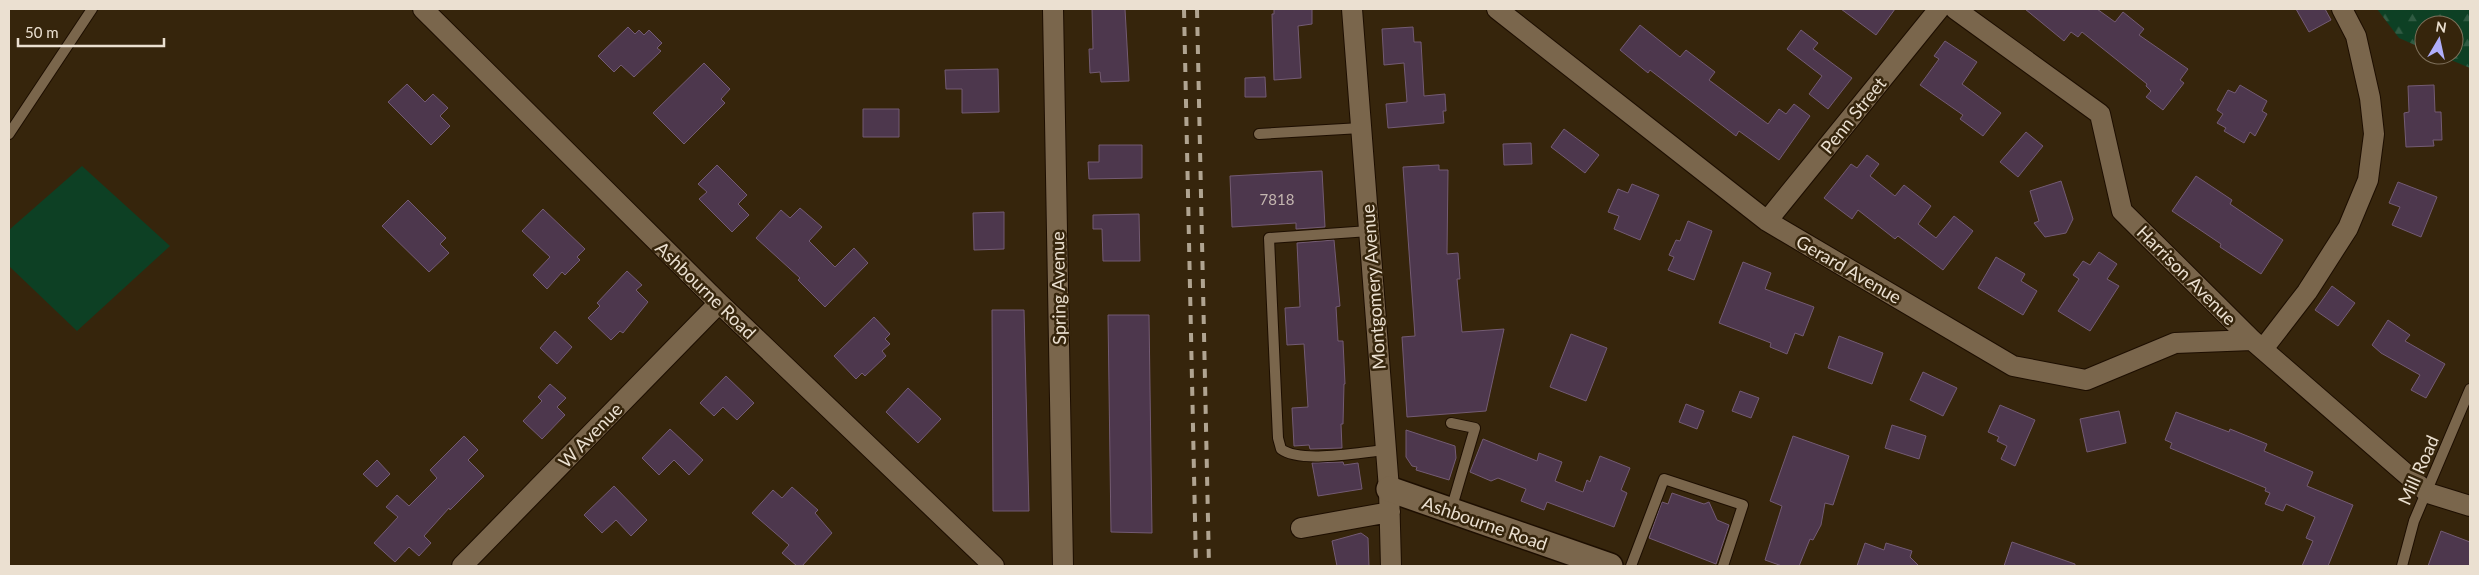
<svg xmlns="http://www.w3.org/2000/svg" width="2479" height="575" viewBox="0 0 2479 575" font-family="Lato,sans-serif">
	<defs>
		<pattern id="forest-firs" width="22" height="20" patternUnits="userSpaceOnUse" patternTransform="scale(1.25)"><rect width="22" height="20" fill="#0d4024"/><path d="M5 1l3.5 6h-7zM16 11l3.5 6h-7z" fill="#305b43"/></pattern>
	</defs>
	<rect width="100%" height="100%" fill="#36250c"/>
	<path fill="url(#forest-firs)" d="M 2377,9 L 2470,9 L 2470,68 L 2439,55 L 2454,55 L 2454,25 L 2424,25 L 2424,49 L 2399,38 Z"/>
	<path fill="#0d4024" d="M 82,166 L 170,246 L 77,331 L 9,266 L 9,230 Z"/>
	<path fill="#4d374d" stroke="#735b73" d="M 1092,9 L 1125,9 L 1129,81 L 1101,82 L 1100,72 L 1090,73 L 1089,49 L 1093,49 Z
		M 1274,9 L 1312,9 L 1312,24 L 1298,26 L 1301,78 L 1274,80 L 1272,14 L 1274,14 Z
		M 1841,9 L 1895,9 L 1876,35 Z
		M 2025,9 L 2097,9 L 2115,22 L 2123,12 L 2144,29 L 2139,35 L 2188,69 L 2180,80 L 2184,83 L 2163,110 L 2146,97 L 2151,91 L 2146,86 L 2147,84 L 2082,32 L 2078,37 L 2071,32 L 2064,41 Z
		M 2296,9 L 2325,9 L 2331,20 L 2309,32 Z
		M 1640,25 L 1680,57 L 1686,50 L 1715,72 L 1709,80 L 1768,124 L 1779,109 L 1786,114 L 1794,104 L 1810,116 L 1779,160 L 1739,131 L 1736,136 L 1650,70 L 1648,73 L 1620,50 Z
		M 628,27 L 635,34 L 639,30 L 644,35 L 649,30 L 662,43 L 657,48 L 661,51 L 634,77 L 621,65 L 614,72 L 598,56 Z
		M 1413,27 L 1414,42 L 1421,42 L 1424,96 L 1445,94 L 1446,111 L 1443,111 L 1444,123 L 1388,128 L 1386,104 L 1407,102 L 1404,63 L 1384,65 L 1382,29 Z
		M 1801,30 L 1818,43 L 1813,49 L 1852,78 L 1828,109 L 1809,94 L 1822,76 L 1787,49 Z
		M 1945,41 L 1977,62 L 1962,84 L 2001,113 L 1983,136 L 1960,119 L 1963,115 L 1920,85 L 1939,59 L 1934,56 Z
		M 704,63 L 730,89 L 721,99 L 725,103 L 684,144 L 653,113 Z
		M 998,69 L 999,112 L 962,113 L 962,89 L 946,89 L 945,70 Z
		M 1265,77 L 1266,97 L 1245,97 L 1245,78 Z
		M 407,84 L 425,102 L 433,94 L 448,108 L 440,116 L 450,126 L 431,145 L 388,102 Z
		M 2240,85 L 2267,101 L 2262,111 L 2267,114 L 2255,136 L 2250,132 L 2244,143 L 2224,131 L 2226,128 L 2217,123 L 2223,114 L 2217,110 L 2228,90 L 2235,93 Z
		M 2434,85 L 2435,112 L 2441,112 L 2442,140 L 2433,140 L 2434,146 L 2406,147 L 2404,113 L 2409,112 L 2408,86 Z
		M 863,109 L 899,109 L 899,137 L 863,137 Z
		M 1564,129 L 1599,155 L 1585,173 L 1551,147 Z
		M 2026,132 L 2043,146 L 2018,177 L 2000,162 Z
		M 1531,143 L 1532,164 L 1504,165 L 1503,144 Z
		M 1099,145 L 1142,145 L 1142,178 L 1089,179 L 1088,162 L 1099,162 Z
		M 1867,155 L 1879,164 L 1870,176 L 1895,196 L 1904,185 L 1931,206 L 1918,224 L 1936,238 L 1954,216 L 1973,231 L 1943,270 L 1898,236 L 1895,239 L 1858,210 L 1852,219 L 1824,198 L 1851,164 L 1857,168 Z
		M 717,165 L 747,195 L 738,204 L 749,215 L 732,232 L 699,199 L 707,192 L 698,184 Z
		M 1439,165 L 1439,170 L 1448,170 L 1447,254 L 1458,253 L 1460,279 L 1457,279 L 1462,332 L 1504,329 L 1486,411 L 1407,417 L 1402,337 L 1415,336 L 1403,167 Z
		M 1322,171 L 1325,227 L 1296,229 L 1296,223 L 1232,227 L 1230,176 Z
		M 2196,176 L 2232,200 L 2230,204 L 2283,240 L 2261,274 L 2220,247 L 2221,244 L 2172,211 Z
		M 2061,181 L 2073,219 L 2066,233 L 2045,237 L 2034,223 L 2039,221 L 2030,191 Z
		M 2398,182 L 2437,197 L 2421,237 L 2392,225 L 2400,207 L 2389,203 Z
		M 1632,184 L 1659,195 L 1640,240 L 1614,229 L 1619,216 L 1608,212 L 1618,189 L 1628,193 Z
		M 408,200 L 446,238 L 440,244 L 449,253 L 429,272 L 382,226 Z
		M 800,208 L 822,227 L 809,241 L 835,267 L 854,248 L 868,263 L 825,307 L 798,280 L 800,278 L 756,238 L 781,210 L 790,218 Z
		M 543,209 L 585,249 L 577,257 L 580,260 L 565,275 L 562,272 L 547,289 L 533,275 L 550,257 L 522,231 Z
		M 1004,212 L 1004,249 L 974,250 L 973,213 Z
		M 1139,214 L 1140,261 L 1103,261 L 1102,229 L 1093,229 L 1093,215 Z
		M 1688,221 L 1712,231 L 1694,280 L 1668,270 L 1674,257 L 1669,255 L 1676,240 L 1680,241 Z
		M 1334,240 L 1340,306 L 1336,307 L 1338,341 L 1343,341 L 1345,384 L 1344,384 L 1343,424 L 1341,424 L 1342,448 L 1310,449 L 1309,445 L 1294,446 L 1292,408 L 1308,407 L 1304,344 L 1287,345 L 1285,308 L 1300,307 L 1297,243 Z
		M 2099,252 L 2117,264 L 2107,279 L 2119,286 L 2090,331 L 2058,311 L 2079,279 L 2073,275 L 2083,261 L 2090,265 Z
		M 1996,257 L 2025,274 L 2021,281 L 2037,291 L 2023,315 L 1978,288 Z
		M 1743,262 L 1771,273 L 1765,289 L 1814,307 L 1803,336 L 1795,333 L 1787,354 L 1770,347 L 1771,343 L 1719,323 Z
		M 627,271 L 642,285 L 636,290 L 648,302 L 623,333 L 620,331 L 611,340 L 588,318 L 600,306 L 597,303 Z
		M 2332,286 L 2355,303 L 2338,326 L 2315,310 Z
		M 992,310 L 1024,310 L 1029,511 L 993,511 Z
		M 1108,315 L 1149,315 L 1152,533 L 1111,532 Z
		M 874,317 L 890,334 L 885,339 L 890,344 L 882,351 L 886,356 L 865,376 L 862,373 L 856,379 L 834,356 Z
		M 2388,320 L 2410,335 L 2405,341 L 2445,364 L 2426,398 L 2411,390 L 2420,375 L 2381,353 L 2372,345 Z
		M 555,331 L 572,347 L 557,364 L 540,348 Z
		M 1571,334 L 1607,348 L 1586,401 L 1550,387 Z
		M 1839,336 L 1883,353 L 1872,384 L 1828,368 Z
		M 1923,372 L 1957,388 L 1943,416 L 1910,400 Z
		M 726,376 L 754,403 L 737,420 L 723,407 L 714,416 L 700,403 Z
		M 550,384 L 566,398 L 557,407 L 565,415 L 542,439 L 523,421 L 542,401 L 538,397 Z
		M 908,388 L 941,419 L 918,443 L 886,412 Z
		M 1740,391 L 1759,398 L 1751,418 L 1732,411 Z
		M 1686,404 L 1704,411 L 1697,429 L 1679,422 Z
		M 2000,405 L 2035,420 L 2015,466 L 2001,459 L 2007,446 L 1997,441 L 1999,437 L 1988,432 Z
		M 2119,411 L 2126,443 L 2087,452 L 2080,419 Z
		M 2176,412 L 2229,432 L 2230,429 L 2267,444 L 2264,451 L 2313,472 L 2307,486 L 2353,505 L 2328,566 L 2302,566 L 2313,541 L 2306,538 L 2315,517 L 2286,504 L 2283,511 L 2265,504 L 2270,493 L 2265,491 L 2266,488 L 2170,448 L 2172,443 L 2165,440 Z
		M 1892,425 L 1926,436 L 1919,459 L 1885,448 Z
		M 670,429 L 703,460 L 689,475 L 674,460 L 659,475 L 642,458 Z
		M 1406,430 L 1455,446 L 1456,458 L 1449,480 L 1416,470 L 1417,467 L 1412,466 L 1406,457 Z
		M 464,436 L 478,450 L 468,460 L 484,476 L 450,510 L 449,508 L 424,536 L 431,543 L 419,556 L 409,547 L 395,562 L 374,543 L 398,517 L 386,507 L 397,495 L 409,506 L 437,478 L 430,470 Z
		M 1793,436 L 1849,456 L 1833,505 L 1825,503 L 1821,525 L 1813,540 L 1810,539 L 1799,566 L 1782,566 L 1765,560 L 1782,506 L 1770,501 Z
		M 1483,439 L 1537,461 L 1539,453 L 1562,462 L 1555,481 L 1583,492 L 1587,480 L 1590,482 L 1600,456 L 1630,468 L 1621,490 L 1627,493 L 1614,527 L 1547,502 L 1544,510 L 1521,501 L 1526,489 L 1498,478 L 1491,481 L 1470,472 Z
		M 377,460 L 390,474 L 377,487 L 363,474 Z
		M 1343,462 L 1344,465 L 1358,463 L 1362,489 L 1318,496 L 1312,463 Z
		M 614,486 L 647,520 L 631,536 L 616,520 L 602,533 L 584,515 Z
		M 792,487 L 818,510 L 815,513 L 832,533 L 802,566 L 797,566 L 782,553 L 789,545 L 752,513 L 773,490 L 782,498 Z
		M 1672,493 L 1704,504 L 1709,502 L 1717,520 L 1729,525 L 1716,564 L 1649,538 L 1662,502 L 1668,504 Z
		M 2441,531 L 2470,542 L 2470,566 L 2428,566 Z
		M 1361,533 L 1368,538 L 1369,566 L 1337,566 L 1332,541 Z
		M 2012,542 L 2075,564 L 2075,566 L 2004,566 Z
		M 1865,543 L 1884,550 L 1886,543 L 1912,551 L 1910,557 L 1919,566 L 1857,566 Z"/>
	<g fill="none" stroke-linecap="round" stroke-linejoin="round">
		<g stroke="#1d0e00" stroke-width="12">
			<path id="service" d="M 9,134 L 92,9
				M 1259,134 L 1361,128
				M 1369,231 L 1269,238 L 1278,438 L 1281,449 C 1301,464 1360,452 1386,450
				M 1451,423 L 1475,428 L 1451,510
				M 1631,566 L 1664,479 L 1743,505 L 1723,566
				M 2402,566 L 2414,521 L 2470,389"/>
		</g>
		<g stroke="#1d0e00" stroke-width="22">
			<path id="minor" d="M 423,9 L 719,303 L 994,566
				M 1053,9 L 1063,566
				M 1352,9 L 1389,489 L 1391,566
				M 1497,9 L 1767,221 L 2013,366 L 2086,380 L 2175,343 L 2252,340
				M 1955,9 L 2100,114 L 2122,211 L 2252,340 L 2428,493 L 2470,506
				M 1767,221 L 1939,9
				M 2263,349 L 2307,292 L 2348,228 L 2368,180 L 2374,134 L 2370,98 L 2356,36 L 2342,9
				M 1301,528 L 1390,512
				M 462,566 L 719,303"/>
		</g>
		<g stroke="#1d0e00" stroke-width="28">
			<path id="tertiary" d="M 1389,489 L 1610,566"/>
		</g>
		<use href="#service" stroke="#7a664c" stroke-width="10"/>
		<use href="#minor" stroke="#7a664c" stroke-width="20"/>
		<use href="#tertiary" stroke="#7a664c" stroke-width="25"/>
		<path stroke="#b0a491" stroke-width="4" stroke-dasharray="9 9" stroke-linecap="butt" d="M 1184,9 L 1196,566
			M 1197,9 L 1209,566"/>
	</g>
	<g text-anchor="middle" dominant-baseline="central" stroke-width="5" stroke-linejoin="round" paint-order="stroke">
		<g font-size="15" fill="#c4b6b0">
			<text x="1277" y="199">7818</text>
		</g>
		<g font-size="18" fill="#ebe0d1" stroke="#36250c">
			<text transform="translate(1853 115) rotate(-51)">Penn Street</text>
			<text transform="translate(1849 269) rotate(30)">Gerard Avenue</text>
			<text transform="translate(2187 275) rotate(45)">Harrison Avenue</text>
			<text transform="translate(1373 287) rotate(-94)">Montgomery Avenue</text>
			<text transform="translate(1058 288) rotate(-91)">Spring Avenue</text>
			<text transform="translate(706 290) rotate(44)">Ashbourne Road</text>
			<text transform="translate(590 435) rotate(-46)">W Avenue</text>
			<text transform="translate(2418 470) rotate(-66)">Mill Road</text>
			<text transform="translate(1485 523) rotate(19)">Ashbourne Road</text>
		</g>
	</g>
	<rect width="2479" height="575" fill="none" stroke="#ebe0d1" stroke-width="20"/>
	<g transform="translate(2439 40) rotate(9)"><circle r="24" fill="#36250c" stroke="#7e705b"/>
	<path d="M0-4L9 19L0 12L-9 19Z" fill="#b0aefa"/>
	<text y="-8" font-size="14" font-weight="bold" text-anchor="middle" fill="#ebe0d1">N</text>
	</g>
	<path d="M18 38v8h146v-8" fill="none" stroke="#ebe0d1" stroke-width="2.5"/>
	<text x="25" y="38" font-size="15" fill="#ebe0d1" stroke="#36250c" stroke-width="4" paint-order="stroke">50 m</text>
</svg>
